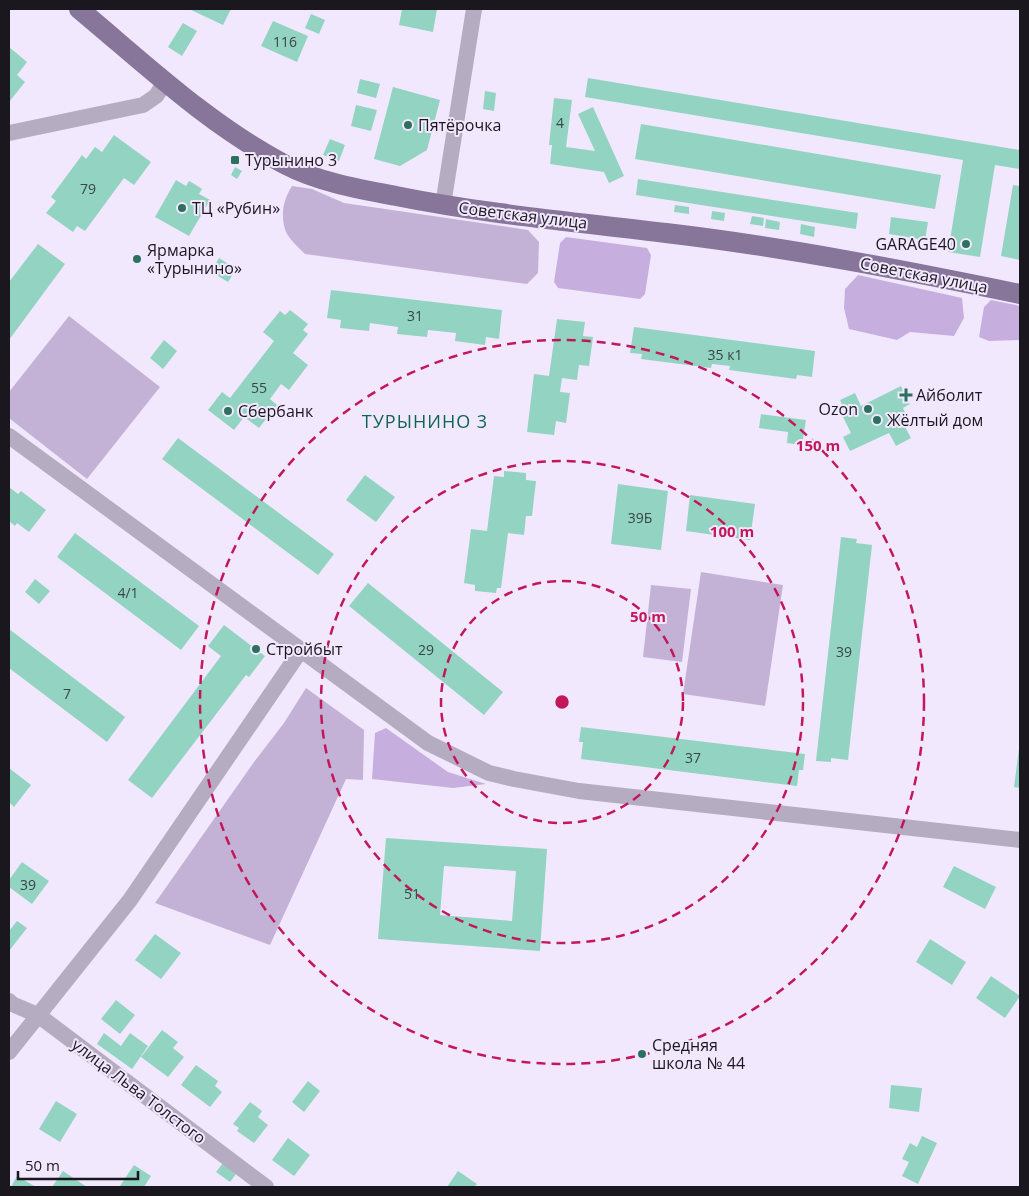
<svg xmlns="http://www.w3.org/2000/svg" width="1029" height="1196" viewBox="0 0 1029 1196" font-family="'Open Sans',sans-serif">
	<rect width="100%" height="100%" fill="#f2e8fe"/>
	<path fill="#c3b2d5" d="M 292,186 L 312,189 L 344,203 L 528,230 L 539,242 L 538,273 L 527,284 L 305,254 C 299,248 290,240 286,232 C 280,216 283,200 292,186 Z
		M 69,316 L 160,387 L 87,479 L 9,418 L 9,392 Z
		M 701,572 L 783,585 L 765,706 L 683,694 Z
		M 651,585 L 691,589 L 682,662 L 643,657 Z
		M 306,688 L 364,730 L 363,780 L 346,779 L 270,945 L 155,903 L 254,762 L 284,723 Z"/>
	<path fill="#c6afde" d="M 566,237 L 647,248 L 651,255 L 645,294 L 640,299 L 558,288 L 554,282 L 560,243 Z
		M 858,275 L 962,298 L 964,318 L 954,336 L 910,332 L 897,340 L 849,329 L 844,308 L 845,289 Z
		M 991,300 L 1020,306 L 1020,340 L 989,341 L 979,337 L 984,307 Z
		M 386,728 L 448,772 L 486,784 L 453,788 L 372,779 L 375,733 Z"/>
	<path fill="#93d3c2" fill-rule="evenodd" d="M 189,9 L 231,9 L 223,25 Z
		M 402,9 L 437,9 L 433,32 L 399,25 Z
		M 311,14 L 325,20 L 319,34 L 305,28 Z
		M 273,21 L 308,36 L 297,62 L 261,46 Z
		M 183,23 L 197,31 L 182,56 L 168,47 Z
		M 9,47 L 27,62 L 17,75 L 25,82 L 9,102 Z
		M 588,78 L 1020,150 L 1020,169 L 995,165 L 980,257 L 948,252 L 963,160 L 585,97 Z
		M 360,79 L 380,84 L 376,98 L 357,93 Z
		M 393,87 L 440,100 L 427,150 L 400,166 L 374,159 Z
		M 485,91 L 496,93 L 494,111 L 483,109 Z
		M 554,98 L 572,100 L 566,147 L 595,151 L 578,114 L 593,107 L 624,176 L 609,183 L 604,172 L 550,164 L 552,145 L 549,145 Z
		M 356,105 L 377,110 L 371,131 L 351,126 Z
		M 641,124 L 941,175 L 935,209 L 635,159 Z
		M 114,135 L 151,162 L 134,185 L 124,178 L 85,231 L 77,226 L 73,232 L 46,213 L 56,201 L 51,197 L 82,155 L 86,159 L 95,147 L 102,152 Z
		M 330,139 L 345,145 L 339,161 L 323,155 Z
		M 235,167 L 242,171 L 237,179 L 231,175 Z
		M 638,179 L 858,213 L 856,229 L 636,195 Z
		M 176,180 L 186,186 L 189,181 L 196,185 L 202,189 L 199,194 L 210,200 L 189,236 L 155,217 Z
		M 1013,185 L 1020,186 L 1020,260 L 1001,256 Z
		M 675,205 L 689,207 L 689,214 L 674,212 Z
		M 712,211 L 725,213 L 724,221 L 711,219 Z
		M 752,216 L 764,218 L 763,226 L 750,224 Z
		M 891,217 L 928,222 L 925,240 L 889,234 Z
		M 766,219 L 780,222 L 779,230 L 765,228 Z
		M 801,224 L 815,227 L 814,237 L 800,234 Z
		M 38,244 L 65,264 L 9,340 L 9,282 Z
		M 219,258 L 236,269 L 228,282 L 211,272 Z
		M 331,290 L 502,310 L 499,339 L 486,337 L 485,345 L 455,341 L 456,333 L 428,330 L 427,337 L 397,334 L 398,327 L 370,323 L 369,331 L 340,328 L 341,320 L 327,318 Z
		M 290,310 L 308,324 L 303,330 L 308,334 L 293,353 L 308,365 L 289,390 L 281,384 L 270,399 L 277,405 L 259,428 L 244,417 L 234,430 L 208,410 L 222,392 L 230,398 L 274,341 L 263,332 L 280,311 L 285,315 Z
		M 557,319 L 585,322 L 583,336 L 593,337 L 589,366 L 579,365 L 577,380 L 562,378 L 560,392 L 570,393 L 566,423 L 556,421 L 554,435 L 527,432 L 534,374 L 549,376 Z
		M 634,327 L 815,351 L 812,377 L 797,375 L 796,379 L 729,370 L 730,366 L 712,364 L 711,368 L 641,359 L 642,354 L 630,353 Z
		M 164,340 L 177,351 L 163,369 L 150,358 Z
		M 901,386 L 910,404 L 903,408 L 910,423 L 904,425 L 911,438 L 896,446 L 889,433 L 850,451 L 843,437 L 851,433 L 843,417 L 847,415 L 840,400 L 855,393 L 861,406 Z
		M 761,414 L 806,420 L 802,445 L 787,443 L 788,432 L 759,428 Z
		M 178,438 L 334,554 L 318,575 L 162,459 Z
		M 504,471 L 526,473 L 526,480 L 536,481 L 532,516 L 526,516 L 524,535 L 508,533 L 501,588 L 497,588 L 496,593 L 475,591 L 475,585 L 464,583 L 471,529 L 487,531 L 494,476 L 504,477 Z
		M 365,475 L 395,497 L 376,522 L 346,500 Z
		M 618,484 L 668,491 L 661,550 L 611,544 Z
		M 9,487 L 18,494 L 21,491 L 46,510 L 29,532 L 17,523 L 15,526 L 9,521 Z
		M 690,495 L 755,504 L 750,540 L 686,531 Z
		M 75,533 L 199,626 L 181,650 L 57,557 Z
		M 841,537 L 857,539 L 856,543 L 872,545 L 848,760 L 831,758 L 831,762 L 816,761 Z
		M 35,579 L 50,591 L 39,604 L 25,592 Z
		M 368,583 L 503,692 L 484,715 L 349,606 Z
		M 224,625 L 265,656 L 249,677 L 246,675 L 152,798 L 128,780 L 221,656 L 208,646 Z
		M 9,629 L 125,717 L 107,742 L 9,668 Z
		M 581,727 L 805,754 L 803,770 L 799,770 L 797,786 L 581,759 L 583,742 L 579,742 Z
		M 1019,749 L 1020,749 L 1020,788 L 1014,787 Z
		M 9,768 L 31,785 L 14,807 L 9,802 Z
		M 386,838 L 547,849 L 540,951 L 378,939 ZM 444,866 L 516,871 L 512,921 L 440,915 Z
		M 22,862 L 49,881 L 32,904 L 9,887 L 9,880 Z
		M 954,866 L 996,887 L 985,909 L 943,887 Z
		M 17,921 L 27,928 L 9,951 L 9,931 Z
		M 155,934 L 181,953 L 161,979 L 135,960 Z
		M 930,939 L 966,962 L 952,985 L 916,962 Z
		M 991,976 L 1020,996 L 1005,1018 L 976,998 Z
		M 116,1000 L 135,1015 L 120,1034 L 101,1019 Z
		M 162,1030 L 178,1042 L 173,1048 L 184,1057 L 168,1077 L 141,1057 Z
		M 104,1033 L 121,1046 L 130,1033 L 148,1046 L 132,1069 L 97,1044 Z
		M 196,1065 L 218,1081 L 215,1086 L 222,1092 L 210,1107 L 181,1085 Z
		M 308,1081 L 320,1091 L 304,1112 L 292,1102 Z
		M 891,1085 L 922,1088 L 919,1112 L 889,1108 Z
		M 56,1101 L 77,1114 L 60,1142 L 39,1129 Z
		M 250,1102 L 262,1111 L 258,1117 L 268,1125 L 254,1143 L 237,1131 L 239,1128 L 233,1124 Z
		M 922,1136 L 937,1143 L 918,1184 L 902,1176 L 909,1162 L 902,1159 L 910,1143 L 917,1147 Z
		M 288,1138 L 310,1155 L 294,1176 L 272,1160 Z
		M 223,1163 L 236,1174 L 230,1182 L 216,1172 Z
		M 134,1165 L 151,1176 L 144,1187 L 121,1187 L 120,1186 Z
		M 63,1171 L 87,1187 L 52,1187 Z
		M 458,1171 L 477,1184 L 474,1187 L 447,1187 Z
		M 17,1176 L 36,1187 L 11,1187 Z"/>
	<g fill="none" stroke-linecap="round" stroke-linejoin="round">
		<path stroke="#b6acc1" stroke-width="16" d="M 9,133 L 143,105 L 156,96 L 166,81
			M 443,205 L 474,9
			M 9,436 L 428,743 L 489,773 L 514,779 L 579,791 L 1020,840
			M 9,1001 L 12,1004 L 38,1015 L 266,1187
			M 9,1052 L 130,900 L 301,650"/>
		<path stroke="#87759a" stroke-width="20" d="M 79,9 C 144,63 209,125 284,164 C 318,182 358,189 396,196 C 485,214 576,222 666,233 C 785,247 903,270 1020,294"/>
	</g>
	<g fill="none" stroke="#c2185b" stroke-width="2.5" stroke-dasharray="9 6">
		<circle cx="562" cy="702" r="121"/>
		<circle cx="562" cy="702" r="241"/>
		<circle cx="562" cy="702" r="362"/>
	</g>
	<g fill="#2d7060" stroke="#f2e8fe" stroke-width="2">
		<circle cx="408" cy="125" r="5"/>
		<rect x="230" y="155" width="10" height="10" rx="2.5"/>
		<circle cx="182" cy="208" r="5"/>
		<circle cx="966" cy="244" r="5"/>
		<circle cx="137" cy="259" r="5"/>
		<path d="M903.5 387.5h5v5h5v5h-5v5h-5v-5h-5v-5h5z"/>
		<circle cx="868" cy="409" r="5"/>
		<circle cx="228" cy="411" r="5"/>
		<circle cx="877" cy="420" r="5"/>
		<circle cx="256" cy="649" r="5"/>
		<circle cx="642" cy="1054" r="5"/>
	</g>
	<g text-anchor="middle" dominant-baseline="central" stroke-width="4" stroke-linejoin="round" paint-order="stroke">
		<g font-size="14" fill="#394648">
			<text x="285" y="41">116</text>
			<text x="560" y="122">4</text>
			<text x="88" y="188">79</text>
			<text x="415" y="315">31</text>
			<text x="725" y="354">35 к1</text>
			<text x="259" y="387">55</text>
			<text x="640" y="517">39Б</text>
			<text x="128" y="592">4/1</text>
			<text x="426" y="649">29</text>
			<text x="844" y="651">39</text>
			<text x="67" y="693">7</text>
			<text x="693" y="757">37</text>
			<text x="28" y="884">39</text>
			<text x="412" y="893">51</text>
		</g>
		<g font-size="16" fill="#1b171f" stroke="#f2e8fe" text-anchor="start">
			<text x="418" y="125">Пятёрочка</text>
			<text x="245" y="160">Турынино 3</text>
			<text x="192" y="208">ТЦ «Рубин»</text>
			<text x="956" y="244" text-anchor="end">GARAGE40</text>
			<text x="147" y="250">Ярмарка<tspan x="147" dy="18">«Турынино»</tspan></text>
			<text x="916" y="395">Айболит</text>
			<text x="858" y="409" text-anchor="end">Ozon</text>
			<text x="238" y="411">Сбербанк</text>
			<text x="887" y="420">Жёлтый дом</text>
			<text x="266" y="649">Стройбыт</text>
			<text x="652" y="1045">Средняя<tspan x="652" dy="18">школа № 44</tspan></text>
		</g>
		<g font-size="16" fill="#1b171f" stroke="#f2e8fe">
			<text transform="translate(523 215) rotate(7)">Советская улица</text>
			<text transform="translate(924 275) rotate(11)">Советская улица</text>
			<text transform="translate(139 1091) rotate(37)">улица Льва Толстого</text>
		</g>
		<g font-size="18" letter-spacing="1" fill="#0f6454" stroke="#f2e8fe">
			<text x="425" y="421">ТУРЫНИНО 3</text>
		</g>
	</g>
	<circle cx="562" cy="702" r="8" fill="#c2185b" stroke="#f2e8fe" stroke-width="2.5"/>
	<g font-size="15" text-anchor="middle" font-weight="bold" fill="#c2185b" stroke="#f2e8fe" stroke-width="4" stroke-linejoin="round" paint-order="stroke">
		<text x="818" y="451">150 m</text>
		<text x="732" y="537">100 m</text>
		<text x="648" y="622">50 m</text>
	</g>
	<rect width="1029" height="1196" fill="none" stroke="#1b171f" stroke-width="20"/>
	<path d="M18 1171v8h120v-8" fill="none" stroke="#1b171f" stroke-width="2.5"/>
	<text x="25" y="1171" font-size="15" fill="#1b171f" stroke="#f2e8fe" stroke-width="4" paint-order="stroke">50 m</text>
</svg>
